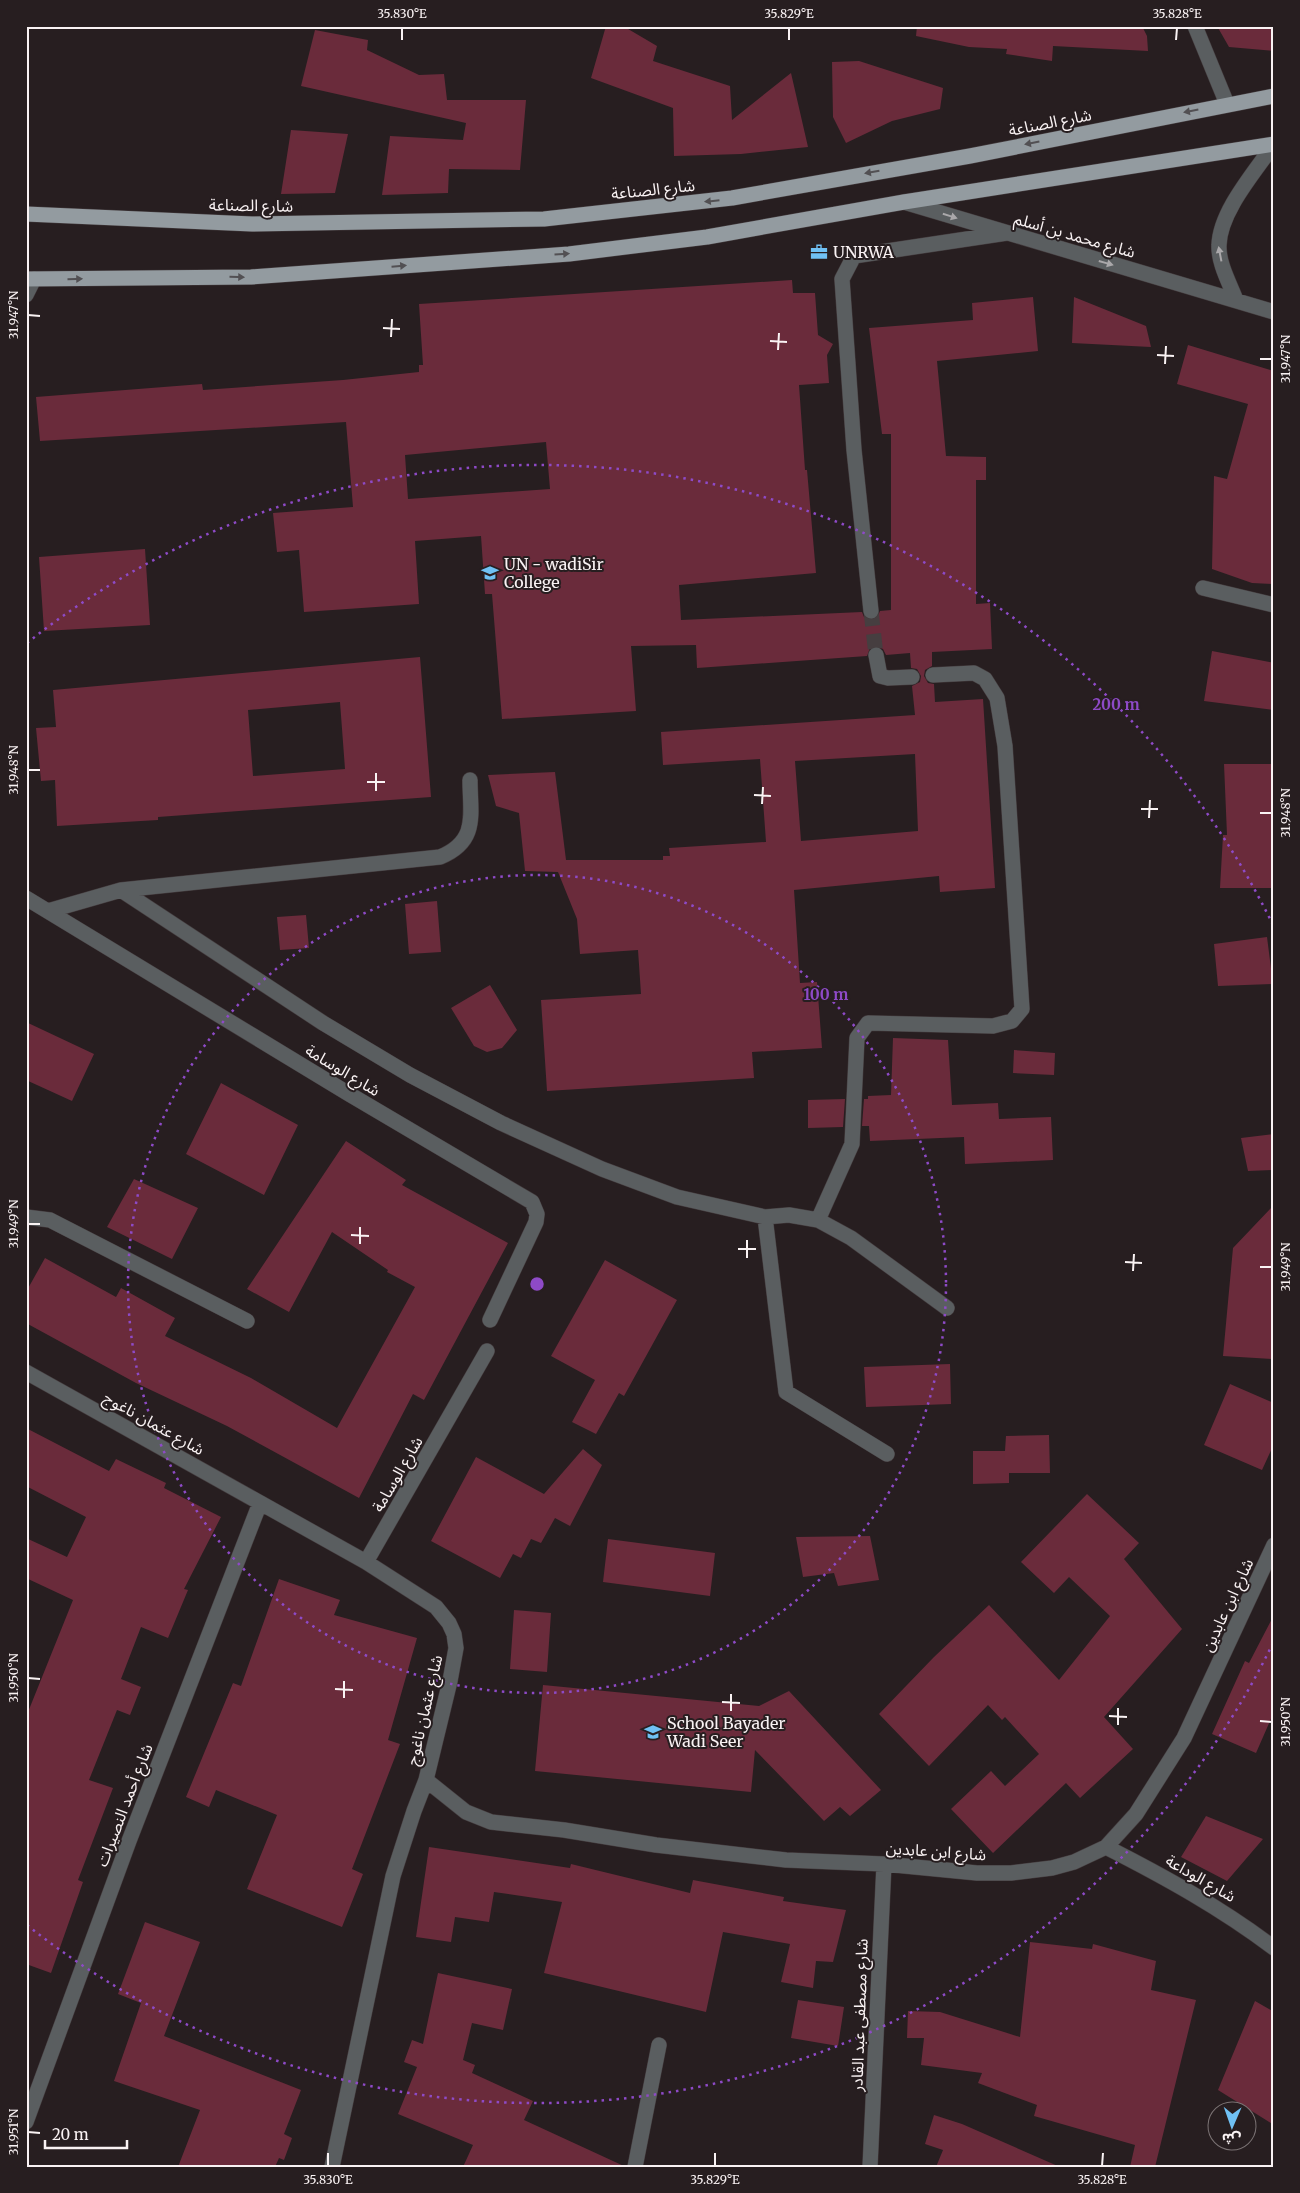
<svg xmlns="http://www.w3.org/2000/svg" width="1300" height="2193" viewBox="0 0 1300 2193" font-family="Merriweather,'Noto Sans Arabic',serif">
	<rect width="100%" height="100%" fill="#271e20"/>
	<path fill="#6a2b3b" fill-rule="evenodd" d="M 606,26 L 623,26 L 657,46 L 653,61 L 730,86 L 732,120 L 791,73 L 808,147 L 741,154 L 674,156 L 673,108 L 591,78 Z
		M 917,26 L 1142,26 L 1147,36 L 1148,51 L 1053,46 L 1052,61 L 1006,54 L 1007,49 L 969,47 L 916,36 Z
		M 1217,26 L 1274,26 L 1274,51 L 1229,47 Z
		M 315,30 L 368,40 L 367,50 L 419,75 L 444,74 L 447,100 L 526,100 L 520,170 L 449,169 L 448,193 L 382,195 L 390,136 L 463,140 L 466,123 L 301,86 Z
		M 859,61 L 943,88 L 940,109 L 892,121 L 846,143 L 833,117 L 832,62 Z
		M 291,130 L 348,134 L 335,193 L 281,194 Z
		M 792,280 L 793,293 L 815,293 L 818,335 L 833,344 L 827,355 L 829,383 L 799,385 L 805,470 L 807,470 L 816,573 L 679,585 L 681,620 L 862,612 L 864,617 L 872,620 L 877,618 L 880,611 L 891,610 L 891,434 L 882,434 L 869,328 L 973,320 L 972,303 L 1033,297 L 1038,351 L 937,361 L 946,456 L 986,457 L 986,480 L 976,480 L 976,604 L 990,603 L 992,649 L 932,652 L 932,666 L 925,670 L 924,676 L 928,683 L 934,684 L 935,702 L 983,699 L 995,888 L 940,892 L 939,876 L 794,890 L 800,983 L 817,982 L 822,1048 L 752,1052 L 754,1078 L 547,1091 L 541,1000 L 641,994 L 638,950 L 580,954 L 577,919 L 558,872 L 525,871 L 519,813 L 496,806 L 488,775 L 555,772 L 566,860 L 663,860 L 663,856 L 670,856 L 669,848 L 766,842 L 760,759 L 663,765 L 661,732 L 915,715 L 912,686 L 920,682 L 921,676 L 917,669 L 911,668 L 910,653 L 886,655 L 883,649 L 875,646 L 870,648 L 867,656 L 697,668 L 696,645 L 631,646 L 636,711 L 502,719 L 492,594 L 485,594 L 481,536 L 415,541 L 419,604 L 304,612 L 299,550 L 277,552 L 273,513 L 353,507 L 346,422 L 40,441 L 36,397 L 202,384 L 203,390 L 343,380 L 419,372 L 419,365 L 423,365 L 419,304 ZM 546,442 L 550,489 L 408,499 L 405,455 ZM 915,754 L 918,831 L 801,841 L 795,761 Z
		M 1074,297 L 1146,326 L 1151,347 L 1072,343 Z
		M 1188,345 L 1274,371 L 1274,584 L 1252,583 L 1212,569 L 1214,476 L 1227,479 L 1248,404 L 1177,384 Z
		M 145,549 L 150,625 L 44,631 L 39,557 Z
		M 1212,651 L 1274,663 L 1274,710 L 1204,701 Z
		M 420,657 L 431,797 L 158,817 L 158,820 L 57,826 L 55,780 L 41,781 L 36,728 L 56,727 L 53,690 ZM 340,702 L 345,769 L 253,776 L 248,710 Z
		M 1224,764 L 1274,764 L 1274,888 L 1220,888 L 1223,835 L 1227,835 Z
		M 437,901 L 441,952 L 409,954 L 405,904 Z
		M 306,915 L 309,948 L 280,950 L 277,917 Z
		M 1267,937 L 1273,984 L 1218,986 L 1214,944 Z
		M 490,985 L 517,1030 L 502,1048 L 487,1052 L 474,1046 L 451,1008 Z
		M 26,1022 L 94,1054 L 72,1101 L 26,1080 Z
		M 893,1038 L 948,1040 L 952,1105 L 998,1103 L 999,1119 L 1051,1117 L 1053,1160 L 965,1164 L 964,1137 L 870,1141 L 869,1126 L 862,1126 L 864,1099 L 868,1099 L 868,1096 L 891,1095 Z
		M 1014,1050 L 1055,1053 L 1054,1075 L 1013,1073 Z
		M 221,1083 L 298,1125 L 264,1195 L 186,1154 Z
		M 845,1099 L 843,1127 L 808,1128 L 808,1100 Z
		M 1274,1134 L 1274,1170 L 1248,1171 L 1241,1138 Z
		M 346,1141 L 406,1180 L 402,1185 L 508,1243 L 424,1400 L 413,1394 L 359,1498 L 227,1426 L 136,1383 L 26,1323 L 26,1292 L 45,1258 L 116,1297 L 121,1288 L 175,1318 L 165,1336 L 251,1378 L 337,1428 L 415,1287 L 387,1272 L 388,1270 L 332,1232 L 289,1312 L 247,1289 Z
		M 134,1179 L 198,1208 L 172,1259 L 107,1227 Z
		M 1271,1208 L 1274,1359 L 1223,1356 L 1233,1248 Z
		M 605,1260 L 677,1300 L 624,1396 L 619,1393 L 596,1434 L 572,1422 L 595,1380 L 551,1356 Z
		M 950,1364 L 951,1404 L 866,1407 L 864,1367 Z
		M 1230,1384 L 1274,1403 L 1274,1444 L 1262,1470 L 1204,1445 Z
		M 26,1428 L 109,1471 L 116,1459 L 166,1483 L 164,1488 L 221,1517 L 184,1589 L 188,1590 L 168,1638 L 141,1627 L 121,1679 L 141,1687 L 130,1715 L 117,1710 L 89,1780 L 113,1788 L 78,1880 L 83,1882 L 51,1973 L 26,1964 L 26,1717 L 73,1600 L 26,1578 L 26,1538 L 67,1557 L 86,1517 L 26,1486 Z
		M 1049,1435 L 1050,1473 L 1009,1473 L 1009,1483 L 973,1484 L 973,1451 L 1005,1451 L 1006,1436 Z
		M 583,1449 L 602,1465 L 570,1526 L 555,1518 L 541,1543 L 531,1539 L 521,1558 L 513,1554 L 500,1578 L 431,1541 L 476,1457 L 544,1494 Z
		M 1087,1494 L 1139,1543 L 1124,1559 L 1182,1629 L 1104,1717 L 1133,1749 L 1080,1798 L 1066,1783 L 993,1853 L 951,1809 L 991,1771 L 1005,1786 L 1039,1754 L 1005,1717 L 1002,1720 L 988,1705 L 929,1766 L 879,1714 L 934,1657 L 989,1605 L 1059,1680 L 1110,1616 L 1069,1577 L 1054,1593 L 1021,1562 Z
		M 870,1536 L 879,1580 L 838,1586 L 834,1573 L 803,1577 L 796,1537 Z
		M 608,1539 L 715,1553 L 710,1596 L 603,1582 Z
		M 279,1579 L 340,1600 L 334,1615 L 417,1638 L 388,1740 L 400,1744 L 352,1869 L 363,1874 L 342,1927 L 247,1889 L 277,1815 L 216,1790 L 209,1807 L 186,1797 L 233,1683 L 241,1686 Z
		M 514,1610 L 551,1613 L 547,1672 L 510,1669 Z
		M 1274,1615 L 1274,1712 L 1256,1753 L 1212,1734 L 1245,1661 L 1249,1663 Z
		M 543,1685 L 759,1706 L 789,1691 L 881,1790 L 850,1816 L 840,1807 L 824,1821 L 755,1750 L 751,1792 L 535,1771 Z
		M 1206,1816 L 1263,1839 L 1227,1881 L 1181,1857 Z
		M 429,1847 L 570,1868 L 571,1864 L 690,1893 L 693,1880 L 784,1897 L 783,1901 L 846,1910 L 833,1962 L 816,1961 L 813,1988 L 781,1982 L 790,1944 L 723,1932 L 706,2012 L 544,1973 L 562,1902 L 494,1892 L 489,1922 L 455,1917 L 451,1942 L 416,1937 Z
		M 145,1922 L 200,1942 L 164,2036 L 301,2090 L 284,2134 L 292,2138 L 284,2160 L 279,2158 L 275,2167 L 178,2167 L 200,2110 L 114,2081 L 141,2003 L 118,1994 Z
		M 1030,1942 L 1092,1949 L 1093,1944 L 1156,1961 L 1151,1990 L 1196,2000 L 1155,2167 L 1130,2167 L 1135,2145 L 1034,2116 L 1037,2105 L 978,2083 L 982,2073 L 921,2065 L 924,2038 L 907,2038 L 908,2011 L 940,2012 L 1020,2037 Z
		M 438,1973 L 512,1989 L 503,2030 L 472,2023 L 463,2060 L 475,2065 L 472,2073 L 533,2101 L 524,2120 L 626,2167 L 463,2167 L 473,2145 L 398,2114 L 417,2067 L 404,2062 L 412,2040 L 423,2044 Z
		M 798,2000 L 844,2007 L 838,2046 L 791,2038 Z
		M 1255,2001 L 1274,2012 L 1274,2125 L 1218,2090 Z
		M 934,2115 L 962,2124 L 1060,2167 L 936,2167 L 943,2150 L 925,2144 Z"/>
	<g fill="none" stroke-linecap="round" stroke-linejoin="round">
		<path stroke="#463e40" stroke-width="15" stroke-dasharray="15 8" stroke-linecap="butt" d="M 871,611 L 876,655"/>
		<g stroke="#443c3e" stroke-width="16">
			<path id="minor" d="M 1195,26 L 1227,104
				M 904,202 L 1274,312
				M 26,295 L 34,279
				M 1236,300 C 1230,284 1218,263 1219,245 C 1220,211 1255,172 1274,144
				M 1203,588 L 1274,605
				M 871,611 L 854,450 L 842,279 L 854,256 L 1007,233
				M 876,655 L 880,676 L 888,678 L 912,677
				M 121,890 L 323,1023 L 410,1075 L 501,1123 L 602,1169 L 677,1197 L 765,1217 L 789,1215 L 818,1220 L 852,1144 L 857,1038 L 868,1023 L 993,1026 L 1012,1021 L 1022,1009 L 1005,746 L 997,698 L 985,679 L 974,673 L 933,675
				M 26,898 L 349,1094 L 532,1202 L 537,1214 L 536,1222 L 490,1320
				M 48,911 L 121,890 L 440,857 C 479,841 470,814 470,780
				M 26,1217 L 50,1220 L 247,1321
				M 765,1217 L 786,1392 L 887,1454
				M 818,1220 L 851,1238 L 947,1308
				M 26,1372 L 366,1562 L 436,1607 L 449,1623 L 454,1634 L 456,1648 L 450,1681 L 426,1780 L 414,1811 L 393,1876 L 332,2167
				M 366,1562 L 487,1351
				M 426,1780 L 466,1812 L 491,1822 L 564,1830 L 656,1845 L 786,1860 L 884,1864 L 977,1873 L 1011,1873 L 1052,1868 L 1074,1862 L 1106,1847 L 1136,1814 L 1184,1738 L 1274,1545
				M 1106,1847 C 1165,1877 1221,1908 1274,1948
				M 26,2122 L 129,1841 L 260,1503
				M 635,2167 L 659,2045
				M 870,2167 L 884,1864"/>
		</g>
		<g stroke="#443c3e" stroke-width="16">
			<path id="major" d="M 26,214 L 252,224 L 544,219 L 732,198 L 970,156 L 1274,96
				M 26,279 L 251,277 L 569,254 L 707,237 L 904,202 L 1274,144"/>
		</g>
		<use href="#minor" stroke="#5a5e60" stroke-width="15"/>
		<use href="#major" stroke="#939ba0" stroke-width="15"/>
	</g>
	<defs><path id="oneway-solid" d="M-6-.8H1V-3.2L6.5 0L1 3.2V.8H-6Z" transform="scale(1.25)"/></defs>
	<g fill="#525053">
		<use href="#oneway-solid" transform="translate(1191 111) rotate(169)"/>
		<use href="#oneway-solid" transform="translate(1032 143) rotate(169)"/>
		<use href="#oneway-solid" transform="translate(872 172) rotate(170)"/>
		<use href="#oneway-solid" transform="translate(712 201) rotate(174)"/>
		<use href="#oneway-solid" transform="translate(562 254) rotate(-4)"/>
		<use href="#oneway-solid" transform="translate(399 266) rotate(-5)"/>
		<use href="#oneway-solid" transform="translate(237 277) rotate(1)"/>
		<use href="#oneway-solid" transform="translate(75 279) rotate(-1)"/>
	</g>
	<g fill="#aaa8aa">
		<use href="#oneway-solid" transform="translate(950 216) rotate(17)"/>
		<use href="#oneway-solid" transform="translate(1220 254) rotate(-101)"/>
		<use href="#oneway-solid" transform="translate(1106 263) rotate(16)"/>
	</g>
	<path fill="none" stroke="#f9f2f3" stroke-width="2" d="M 402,40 L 402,28M 789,40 L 789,28M 1176,40 L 1177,28M 28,315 L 40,316M 383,328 L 400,329M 391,337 L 392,319M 770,341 L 787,342M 778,350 L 779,333M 1157,355 L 1174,356M 1260,359 L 1272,359M 1165,364 L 1166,346M 28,770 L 40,770M 367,782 L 385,782M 376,791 L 376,773M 754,795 L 771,796M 762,804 L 763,787M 1141,809 L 1158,809M 1260,813 L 1272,813M 1149,818 L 1150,800M 28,1224 L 40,1224M 351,1235 L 369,1236M 360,1244 L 360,1227M 738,1249 L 756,1249M 747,1258 L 747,1240M 1125,1262 L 1142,1263M 1260,1267 L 1272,1267M 1133,1271 L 1134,1254M 28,1678 L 40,1679M 335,1689 L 353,1690M 344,1698 L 344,1681M 722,1702 L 740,1703M 731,1711 L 731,1694M 1109,1716 L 1127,1717M 1260,1721 L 1272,1722M 1118,1725 L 1118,1708M 28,2132 L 40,2133M 328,2166 L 328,2153M 715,2166 L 715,2153M 1102,2166 L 1103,2153"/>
	<g fill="none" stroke="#8e4ac7" stroke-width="2.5" stroke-dasharray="2.5 5">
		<circle cx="537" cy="1284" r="409"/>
		<path d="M1273 1643A819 819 0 0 1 27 1925M27 643A819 819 0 0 1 1273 925"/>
	</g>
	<defs>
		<g id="office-bare" transform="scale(1.35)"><path d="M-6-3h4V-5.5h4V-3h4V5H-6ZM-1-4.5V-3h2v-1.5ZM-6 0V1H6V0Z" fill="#70c1f4" stroke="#271e20" stroke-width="2.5" paint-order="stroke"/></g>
		<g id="school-bare" transform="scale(1.35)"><path d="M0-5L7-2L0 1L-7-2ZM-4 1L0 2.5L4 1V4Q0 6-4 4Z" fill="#70c1f4" stroke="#271e20" stroke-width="2.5" paint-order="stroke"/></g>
	</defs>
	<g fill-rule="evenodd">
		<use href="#office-bare" x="819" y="252"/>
		<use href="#school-bare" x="490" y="573"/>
		<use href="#school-bare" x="653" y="1732"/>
	</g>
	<g text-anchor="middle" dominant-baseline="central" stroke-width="4" stroke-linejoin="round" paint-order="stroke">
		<g font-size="16" fill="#f9f2f3" stroke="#271e20">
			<text transform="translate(1050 122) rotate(-11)">شارع الصناعة</text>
			<text transform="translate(653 189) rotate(-6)">شارع الصناعة</text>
			<text transform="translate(251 205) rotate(1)">شارع الصناعة</text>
			<text transform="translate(1075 235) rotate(16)">شارع محمد بن أسلم</text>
			<text transform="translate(343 1070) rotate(31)">شارع الوسامة</text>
			<text transform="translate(154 1423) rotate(29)">شارع عثمان ناغوج</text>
			<text transform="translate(397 1474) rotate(-60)">شارع الوسامة</text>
			<text transform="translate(1227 1605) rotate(-65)">شارع ابن عابدين</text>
			<text transform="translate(424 1710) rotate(-77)">شارع عثمان ناغوج</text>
			<text transform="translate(124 1805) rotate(-69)">شارع أحمد النصيرات</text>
			<text transform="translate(936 1851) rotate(4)">شارع ابن عابدين</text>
			<text transform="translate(1201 1878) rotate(30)">شارع الوداعة</text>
			<text transform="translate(859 2015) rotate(-88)">شارع مصطفى عبد القادر</text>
		</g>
		<g font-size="16" fill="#f9f2f3" stroke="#271e20" text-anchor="start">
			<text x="833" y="252">UNRWA</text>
			<text x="504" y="564">UN - wadiSir<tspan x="504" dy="18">College</tspan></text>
			<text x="667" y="1723">School Bayader<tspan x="667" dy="18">Wadi Seer</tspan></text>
		</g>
	</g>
	<circle cx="537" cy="1284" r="8" fill="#8e4ac7" stroke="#271e20" stroke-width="2.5"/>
	<g font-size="15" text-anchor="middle" font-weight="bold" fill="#8e4ac7" stroke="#271e20" stroke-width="4" stroke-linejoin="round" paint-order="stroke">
		<text x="1116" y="710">200 m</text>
		<text x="826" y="1000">100 m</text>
	</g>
	<rect width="1300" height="2193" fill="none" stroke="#271e20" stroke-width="55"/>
	<g transform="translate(1232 2126) rotate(182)"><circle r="24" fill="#271e20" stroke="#7b7374"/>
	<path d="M0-4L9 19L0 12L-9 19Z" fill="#70c1f4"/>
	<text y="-8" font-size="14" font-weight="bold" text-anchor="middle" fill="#f9f2f3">ش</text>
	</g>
	<path d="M45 2140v8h82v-8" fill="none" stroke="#f9f2f3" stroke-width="2.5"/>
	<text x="52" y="2140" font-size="15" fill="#f9f2f3" stroke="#271e20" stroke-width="4" paint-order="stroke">20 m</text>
	<rect x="28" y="28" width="1244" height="2138" fill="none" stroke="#f9f2f3" stroke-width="2"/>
	<g font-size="12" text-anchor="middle" fill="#f9f2f3">
		<text x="402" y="18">35.830°E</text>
		<text x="789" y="18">35.829°E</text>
		<text x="1177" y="18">35.828°E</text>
		<text transform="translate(14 315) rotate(-90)" y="4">31.947°N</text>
		<text transform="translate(1286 359) rotate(-90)" y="4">31.947°N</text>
		<text transform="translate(14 770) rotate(-90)" y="4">31.948°N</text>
		<text transform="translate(1286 813) rotate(-90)" y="4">31.948°N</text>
		<text transform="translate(14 1224) rotate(-90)" y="4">31.949°N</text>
		<text transform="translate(1286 1267) rotate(-90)" y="4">31.949°N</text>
		<text transform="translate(14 1678) rotate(-90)" y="4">31.950°N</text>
		<text transform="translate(1286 1722) rotate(-90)" y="4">31.950°N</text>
		<text transform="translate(14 2132) rotate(-90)" y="4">31.951°N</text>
		<text x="328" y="2184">35.830°E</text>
		<text x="715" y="2184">35.829°E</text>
		<text x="1102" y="2184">35.828°E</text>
	</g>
</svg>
